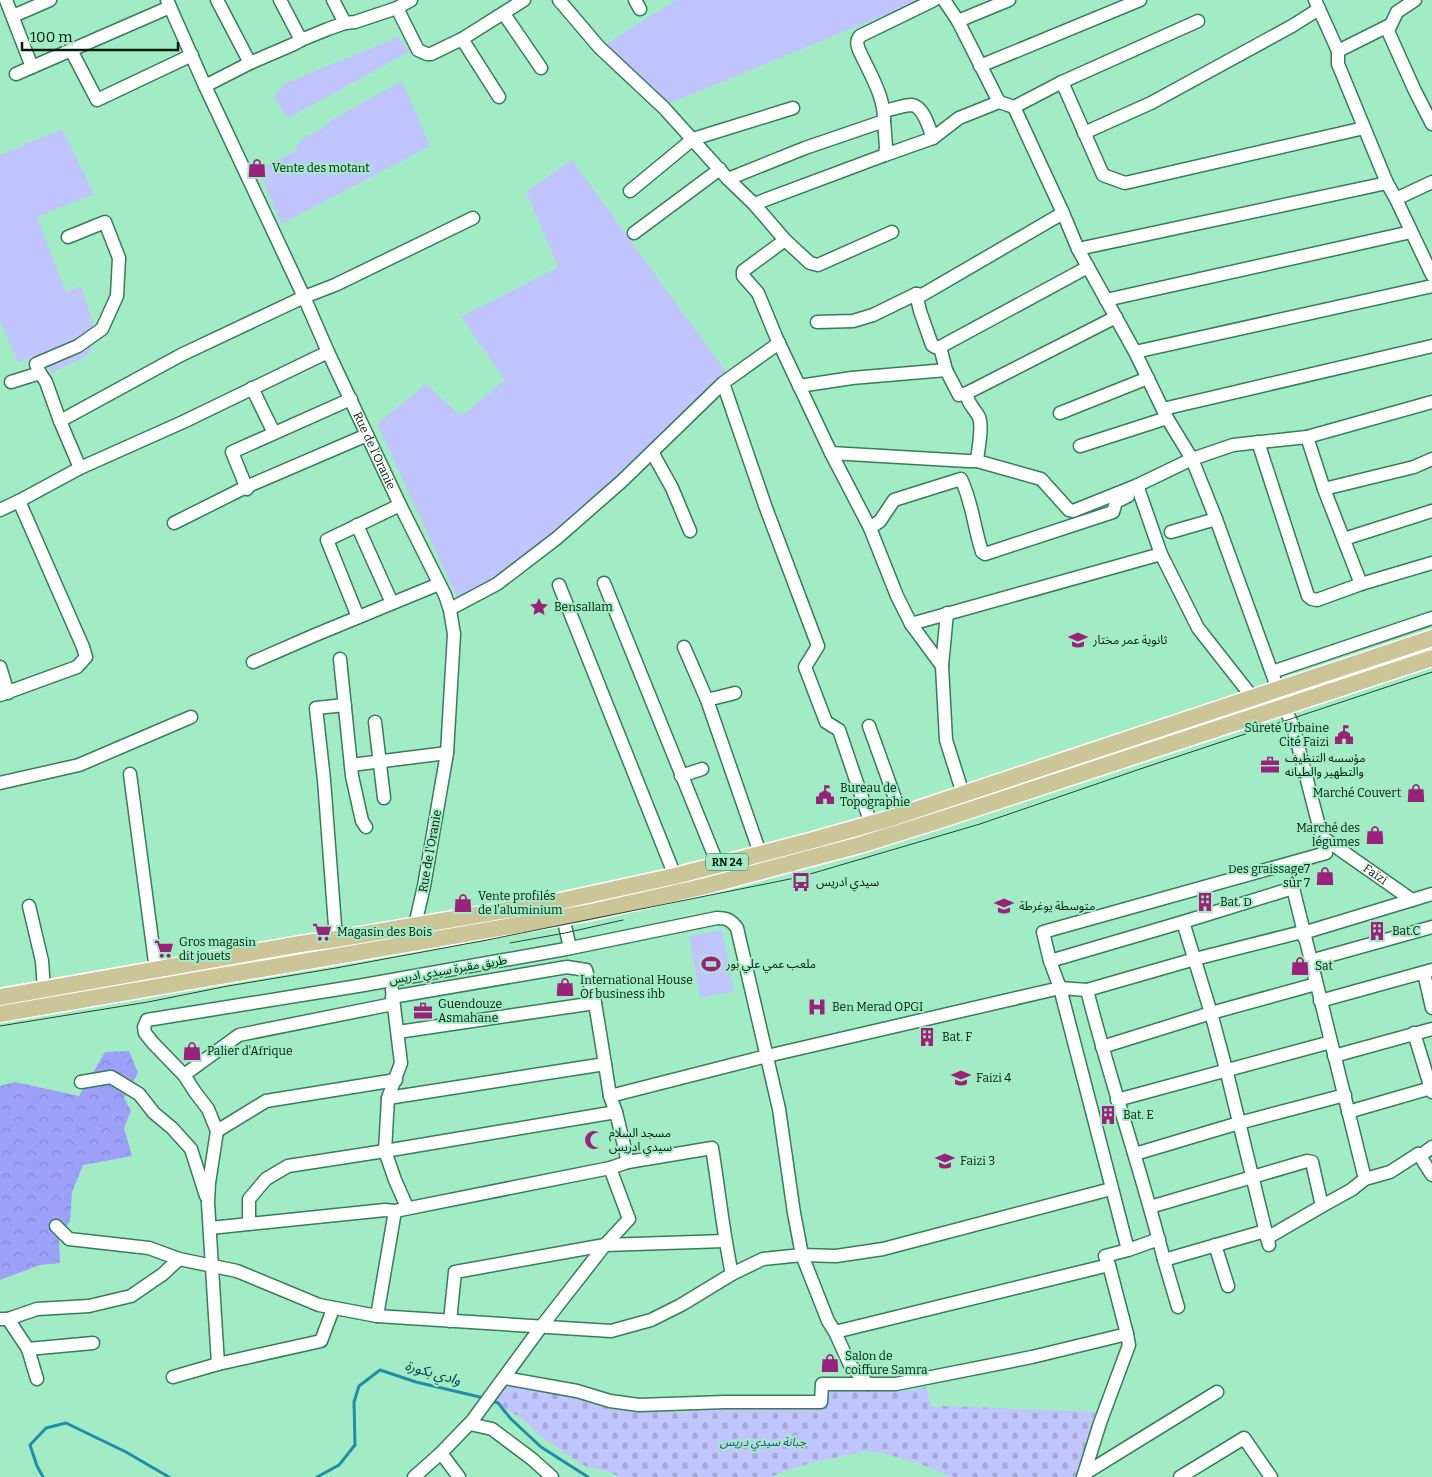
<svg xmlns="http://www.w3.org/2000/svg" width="1432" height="1477" viewBox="0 0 1432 1477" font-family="Bitter,'Noto Sans Arabic',serif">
	<defs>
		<pattern id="forest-crowns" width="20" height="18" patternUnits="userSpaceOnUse" patternTransform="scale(1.25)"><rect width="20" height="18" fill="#9ca0f8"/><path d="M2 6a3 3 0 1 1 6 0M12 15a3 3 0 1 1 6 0" fill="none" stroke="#8589d3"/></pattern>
		<pattern id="cemetery-stones" width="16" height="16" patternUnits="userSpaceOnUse" patternTransform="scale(1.25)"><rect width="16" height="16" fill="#c1c5fd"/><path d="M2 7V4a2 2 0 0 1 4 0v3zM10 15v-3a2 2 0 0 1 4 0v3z" fill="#a4a9d8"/></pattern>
	</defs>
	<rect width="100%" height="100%" fill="#a2ecc5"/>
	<path fill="#c1c5fd" d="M 676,0 L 921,0 L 665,105 L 603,46 Z
		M 399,37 L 409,52 L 288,118 L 274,98 L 283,84 Z
		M 402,81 L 430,146 L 281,224 L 259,170 L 295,151 L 300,140 L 323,128 L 333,119 Z
		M 62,129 L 94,194 L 37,217 L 66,292 L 81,286 L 93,322 L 91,349 L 87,356 L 51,373 L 43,355 L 18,362 L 0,321 L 0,155 Z
		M 572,160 L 726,372 L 669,430 L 553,533 L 490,583 L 457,597 L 377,424 L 426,384 L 461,416 L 505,380 L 461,317 L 558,267 L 526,192 Z
		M 722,930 L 734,991 L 700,998 L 689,936 Z"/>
	<path fill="url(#forest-crowns)" d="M 129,1051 L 138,1073 L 124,1098 L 131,1111 L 124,1128 L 132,1156 L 83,1165 L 72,1192 L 70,1221 L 59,1238 L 60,1263 L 40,1265 L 0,1280 L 0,1086 L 15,1082 L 79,1096 L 105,1052 Z"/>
	<path fill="url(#cemetery-stones)" d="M 520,1382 L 613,1405 L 679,1413 L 709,1408 L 824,1405 L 830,1388 L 901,1391 L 914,1390 L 926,1387 L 932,1407 L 947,1406 L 1095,1412 L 1077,1477 L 951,1477 L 923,1465 L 883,1453 L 865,1451 L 810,1463 L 781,1472 L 772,1477 L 620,1477 L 607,1471 L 587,1467 L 578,1462 L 538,1434 L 524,1420 L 494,1401 L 503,1388 L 511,1387 Z"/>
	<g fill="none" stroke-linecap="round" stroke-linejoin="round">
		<path stroke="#228daa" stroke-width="3" d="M 490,1400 L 498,1403 L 511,1419 L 541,1447 L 588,1477
			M 43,1477 L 37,1466 L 30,1445 L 46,1428 L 66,1423 L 126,1452 L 169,1477
			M 317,1477 L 339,1465 L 355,1445 L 354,1402 L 359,1386 L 380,1370 L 416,1382 L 484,1398"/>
		<g stroke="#357d5b" stroke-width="15">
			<g id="minor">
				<path d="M 6,0 L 32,67"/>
				<path id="s1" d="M 167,0 L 205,86 L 304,297 L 328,352 L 400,505 L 445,595 L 450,610 L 454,634 L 447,753 L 424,886 L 415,925 L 414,934"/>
				<path d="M 217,0 L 250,63"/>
				<path d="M 280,0 L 301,40"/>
				<path d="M 333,0 L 345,23"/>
				<path d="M 559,0 L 599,47 L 664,108 L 728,179 L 754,204 L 785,240 L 743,271 L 743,276 L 758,293 L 777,339 L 831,453 L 870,528 L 897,596 L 911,624 L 942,666 L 946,740 L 963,794"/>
				<path d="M 635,0 L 640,9"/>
				<path d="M 944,0 L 958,21 L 999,102 L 1014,107 L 1062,82 L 1103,175 L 1125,183 L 1364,128"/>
				<path d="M 1315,0 L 1338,51"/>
				<path d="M 1415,0 L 1397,12 L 1388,31 L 1415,91 L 1432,124"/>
				<path d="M 397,8 L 418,50 L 427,54 L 431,54 L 462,39 L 524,0"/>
				<path d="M 504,14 L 541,68"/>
				<path d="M 13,16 L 50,0"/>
				<path d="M 958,21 L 1009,0"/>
				<path d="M 1390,25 L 1338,51 L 1338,64 L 1387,183 L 1396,199 L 1432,275"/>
				<path d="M 462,39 L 499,97"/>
				<path d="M 71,50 L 97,100 L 192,55"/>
				<path d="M 980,66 L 1140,0"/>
				<path d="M 16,74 L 170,7"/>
				<path d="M 1062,82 L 1198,21"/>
				<path d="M 205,86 L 250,63 L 294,44 L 301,40 L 328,29 L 345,23 L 355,22 L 397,8 L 411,0"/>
				<path d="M 1014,107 L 1063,213 L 1078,249 L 1135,352 L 1167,418 L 1192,459 L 1216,519"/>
				<path d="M 885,111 C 893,109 904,105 912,105 C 924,107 929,128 933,138"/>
				<path d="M 1084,133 L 1151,103 L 1292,26 L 1319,9"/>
				<path d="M 885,155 L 933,138 L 959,118 L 999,102"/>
				<path d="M 728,179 L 805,148 L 884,121 C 885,97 869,72 859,50 C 857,44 856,41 860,36 L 934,0"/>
				<path d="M 630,191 L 693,139 L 793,108"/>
				<path d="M 1396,199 L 1432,182"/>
				<path d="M 754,204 L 885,155 L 886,147 L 884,121"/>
				<path d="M 1063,213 L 922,295 L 916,294 L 920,311 L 932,345 L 935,347 L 940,347 L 1088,267"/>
				<path d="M 634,233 L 720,169"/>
				<path d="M 785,240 L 810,263 L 818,265 L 892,232"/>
				<path d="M 1078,249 L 1387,183"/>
				<path d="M 1106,300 L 1411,232"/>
				<path d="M 817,322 L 853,321 L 873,315 L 916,294"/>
				<path d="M 940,347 L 946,370 L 959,395 L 967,393"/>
				<path d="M 1135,352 L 1432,286"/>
				<path d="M 40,373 L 36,364 L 78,346 L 102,329 L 117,296 L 119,258 L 105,222 L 68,237"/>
				<path d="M 11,382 L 40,373 L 46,382 L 60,421 L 80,468"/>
				<path d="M 723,383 L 766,508 L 818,646 L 805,667 L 826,722 L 839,730 L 871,824"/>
				<path d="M 799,386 L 852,378 L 946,370"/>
				<path d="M 252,388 L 274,433"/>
				<path d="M 1163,409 L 1432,346"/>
				<path d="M 1060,413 L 1148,378"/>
				<path d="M 60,421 L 181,355 L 304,297 L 335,285 L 473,218"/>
				<path d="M 1307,437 L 1324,489 L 1361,584"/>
				<path d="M 1258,442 L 1308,596 L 1312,599 L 1317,600 L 1361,584 L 1432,563"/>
				<path d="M 1080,446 L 1167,418"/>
				<path d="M 652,452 L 672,488 L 690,531"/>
				<path d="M 831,453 L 968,461 L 977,461 L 1041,479 L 1069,510 L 1073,511 L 1138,485 L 1192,459 L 1233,445 L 1307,437 L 1432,402"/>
				<path d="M 977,461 C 978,449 983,428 979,417 C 975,409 966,402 967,393 L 1116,317"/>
				<path d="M 1138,485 L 1139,491 L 1161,554 L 1198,628 L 1253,698"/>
				<path d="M 247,489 L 232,452 L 351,399"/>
				<path d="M 1324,489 L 1414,467 L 1432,459"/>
				<path d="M 0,510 L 19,501 L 80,468 L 183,422 L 328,352"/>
				<path d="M 174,523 L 246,487 L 367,435"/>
				<path d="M 357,525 L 392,603"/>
				<path d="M 870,528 L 880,521 L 894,500 L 961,479 C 972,501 974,528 982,552 L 985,554 L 1113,512 L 1116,502 L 1128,496"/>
				<path d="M 1344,539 L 1432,511"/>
				<path d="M 604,583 L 718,865 L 723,882"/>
				<path d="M 559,585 L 675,876"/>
				<path d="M 450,609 L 497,584 L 557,538 L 622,481 L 723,383 L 779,343"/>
				<path d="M 358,617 L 327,540 L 400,505"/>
				<path d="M 911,624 L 1161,554"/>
				<path d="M 684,647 L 707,700 L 760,853"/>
				<path d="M 340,659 L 352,776 L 362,821 L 366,827"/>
				<path d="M 253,662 L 315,635 L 439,584"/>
				<path d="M 942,666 L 947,613"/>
				<path d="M 0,667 L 8,693"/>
				<path d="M 1272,672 L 1432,618"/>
				<path d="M 0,695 L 77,667 L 86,657 L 83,647 L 19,501"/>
				<path d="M 707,700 L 735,693"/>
				<path d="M 375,722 L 384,798"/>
				<path d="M 869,726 L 901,815"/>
				<path d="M 351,765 L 447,753"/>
				<path d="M 130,774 L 156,970"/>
				<path d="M 681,776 L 702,769"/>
				<path d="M 0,783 L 79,765 L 191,717"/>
				<path id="s2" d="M 1322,837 L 1412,900 L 1432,894"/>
				<path d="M 29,906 L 42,961 L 44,990"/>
				<path d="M 563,917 L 570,948"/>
				<path d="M 1183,922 L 1211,1013 L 1226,1069 L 1269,1245"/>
				<path d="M 1303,933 L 1412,900"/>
				<path d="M 336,939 L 324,780 L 316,708 L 345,705"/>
				<path d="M 1050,961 L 1183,922 L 1293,888 L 1365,1179"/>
				<path d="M 1310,961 L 1432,927"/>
				<path d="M 1424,973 L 1432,1008"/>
				<path d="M 392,990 L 401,1063 L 388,1098 L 385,1151 L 395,1180 L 407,1207"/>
				<path d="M 1087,990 L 1195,959 L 1302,932 L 1305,939"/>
				<path d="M 392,997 L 567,967 L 586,970 L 595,1003 L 605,1064"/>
				<path d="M 1320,1001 L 1432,970"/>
				<path d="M 398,1032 L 595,1003"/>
				<path d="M 1414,1033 L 1432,1092"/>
				<path d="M 1102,1047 L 1211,1013 L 1316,984 L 1314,975"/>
				<path d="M 1334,1056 L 1432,1029"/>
				<path d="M 184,1075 L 239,1035 L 393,1004"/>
				<path d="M 81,1082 L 111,1077 L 139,1094 L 154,1113 L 172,1128 L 191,1149 L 206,1196"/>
				<path d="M 388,1098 L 605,1064 L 610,1096"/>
				<path d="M 1117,1100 L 1331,1042"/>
				<path d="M 1348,1112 L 1431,1088"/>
				<path d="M 217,1131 L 266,1101 L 396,1080"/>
				<path d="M 1135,1154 L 1239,1123 L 1345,1095"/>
				<path d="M 1420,1156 L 1432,1147"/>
				<path d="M 628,1162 L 712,1148 C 719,1190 723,1233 732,1274"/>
				<path d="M 1150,1207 L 1307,1161 L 1312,1162 L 1322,1206 L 1351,1190 L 1365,1179 L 1390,1172 L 1418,1154 L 1420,1156 L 1432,1175"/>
				<path d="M 249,1224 L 249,1199 L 266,1179 L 288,1166 L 385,1151 L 616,1112"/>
				<path d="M 56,1226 L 69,1239 L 149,1248 L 179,1259 L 237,1271 L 319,1305 L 377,1316 L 611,1331 L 651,1320 L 681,1305 L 732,1274 L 763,1259 L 802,1255 L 836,1256 L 883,1249 L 1111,1189"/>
				<path d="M 210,1228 L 385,1210 L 395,1211 L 610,1168 L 628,1162 L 616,1112 L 610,1096 L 767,1056 L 1060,988 L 1050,961 L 1043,932 L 1326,853 L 1293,726 L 1284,706 L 1216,519 L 1171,532"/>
				<path d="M 1267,1238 L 1322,1206"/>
				<path d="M 1159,1239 L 1128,1250 L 1060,988 L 1087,990 C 1110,1081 1141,1169 1164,1260 L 1265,1231"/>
				<path d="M 1215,1245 L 1228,1286"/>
				<path d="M 1164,1260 L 1178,1307"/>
				<path d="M 377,1316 L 395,1211"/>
				<path d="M 0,1319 L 8,1319 L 37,1309 L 89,1306 L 131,1296 L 163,1274 L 179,1259"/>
				<path d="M 8,1319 L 28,1349 L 37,1379"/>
				<path d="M 450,1321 L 455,1272 L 605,1245 L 725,1241"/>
				<path d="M 835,1332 L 1109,1265"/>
				<path d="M 1127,1334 L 1109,1265 L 1105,1256 L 1128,1250"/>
				<path d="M 28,1349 L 93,1343"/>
				<path d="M 218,1364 L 208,1203 L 209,1183 L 217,1131 L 208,1109 L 195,1092 L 184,1075 L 153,1043 L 145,1033 L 144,1027 L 147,1020 L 358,986 L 566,949 L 717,918 C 727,918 731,920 737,928 L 779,1109 L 794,1213 L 802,1255 L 828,1321 L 835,1332 L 850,1365 L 868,1384 L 896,1384 L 1032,1357 L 1127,1334 L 1129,1345 L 1100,1423 L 1083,1477"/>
				<path d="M 173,1377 L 218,1364 L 321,1341 L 333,1309"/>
				<path d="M 505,1378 L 577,1391 L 610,1401 L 639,1405 L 725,1402 L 821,1402 L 822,1384 L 868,1384"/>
				<path d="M 470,1424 L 492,1429 L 532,1459 L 552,1477"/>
				<path d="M 441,1453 L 459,1477"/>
				<path d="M 1084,1474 L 1217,1392"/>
				<path d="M 414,1477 L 441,1453 L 472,1421 L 541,1327 L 605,1245 L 629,1219 L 610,1168"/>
				<path d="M 1180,1477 L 1244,1438 L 1271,1477"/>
			</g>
		</g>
		<g stroke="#fff" stroke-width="19">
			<path id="major" d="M 0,997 L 300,944 L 336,939 L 560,901 L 675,876 L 810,841 L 888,819 L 1432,638
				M 0,1014 L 587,913 L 706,886 L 860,845 L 943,819 L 1432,658"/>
		</g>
		<use href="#minor" stroke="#fff" stroke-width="12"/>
		<use href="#major" stroke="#cbc598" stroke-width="16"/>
		<path stroke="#214533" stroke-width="1" d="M 510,943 L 565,933 L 623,920
			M 0,1026 L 148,1002 L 228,986 L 336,968 L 487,940 L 800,877 L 980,824 L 1146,767 L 1432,672"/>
	</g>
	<defs>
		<g id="shop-bare" transform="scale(1.5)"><path d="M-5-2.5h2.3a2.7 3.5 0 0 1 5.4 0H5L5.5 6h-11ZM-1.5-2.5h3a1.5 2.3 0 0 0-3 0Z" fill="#9a227b" stroke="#a2ecc5" stroke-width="2.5" paint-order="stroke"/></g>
		<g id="sight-bare" transform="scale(1.5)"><path d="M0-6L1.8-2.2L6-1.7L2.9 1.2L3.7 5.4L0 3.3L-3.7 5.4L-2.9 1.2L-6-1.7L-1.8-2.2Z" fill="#9a227b" stroke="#a2ecc5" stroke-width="2.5" paint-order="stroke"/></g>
		<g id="school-bare" transform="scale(1.5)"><path d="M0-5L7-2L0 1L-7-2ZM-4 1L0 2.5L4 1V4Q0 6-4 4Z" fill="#9a227b" stroke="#a2ecc5" stroke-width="2.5" paint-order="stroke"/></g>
		<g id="civic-bare" transform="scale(1.5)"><path d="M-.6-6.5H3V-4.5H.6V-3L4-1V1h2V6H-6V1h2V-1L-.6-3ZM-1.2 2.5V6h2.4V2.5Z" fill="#9a227b" stroke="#a2ecc5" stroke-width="2.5" paint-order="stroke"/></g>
		<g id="office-bare" transform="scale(1.5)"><path d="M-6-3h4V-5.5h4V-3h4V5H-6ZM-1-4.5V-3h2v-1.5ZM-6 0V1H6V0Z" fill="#9a227b" stroke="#a2ecc5" stroke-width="2.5" paint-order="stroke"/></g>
		<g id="bus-bare" transform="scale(1.5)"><path d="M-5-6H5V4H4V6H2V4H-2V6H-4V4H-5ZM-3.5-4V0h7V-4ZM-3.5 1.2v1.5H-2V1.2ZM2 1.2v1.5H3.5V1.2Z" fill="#9a227b" stroke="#a2ecc5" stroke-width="2.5" paint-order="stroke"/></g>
		<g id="building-bare" transform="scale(1.5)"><path d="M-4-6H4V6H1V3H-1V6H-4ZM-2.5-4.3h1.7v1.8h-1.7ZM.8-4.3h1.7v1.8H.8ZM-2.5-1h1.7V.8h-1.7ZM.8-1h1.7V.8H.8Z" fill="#9a227b" stroke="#a2ecc5" stroke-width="2.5" paint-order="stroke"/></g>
		<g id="supermarket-bare" transform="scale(1.5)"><path d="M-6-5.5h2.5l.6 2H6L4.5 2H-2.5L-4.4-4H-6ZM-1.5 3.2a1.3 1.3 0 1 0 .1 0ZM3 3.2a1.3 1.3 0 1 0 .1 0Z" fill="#9a227b" stroke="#a2ecc5" stroke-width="2.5" paint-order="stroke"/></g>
		<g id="stadium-bare" transform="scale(1.5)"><path d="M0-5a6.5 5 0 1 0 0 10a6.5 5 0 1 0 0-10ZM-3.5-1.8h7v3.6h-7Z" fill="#9a227b" stroke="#a2ecc5" stroke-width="2.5" paint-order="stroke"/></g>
		<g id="hospital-bare" transform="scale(1.5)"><path d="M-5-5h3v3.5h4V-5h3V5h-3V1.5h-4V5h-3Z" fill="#9a227b" stroke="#a2ecc5" stroke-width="2.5" paint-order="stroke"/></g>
		<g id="mosque-bare" transform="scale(1.5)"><path d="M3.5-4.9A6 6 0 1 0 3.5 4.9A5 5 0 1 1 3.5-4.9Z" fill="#9a227b" stroke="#a2ecc5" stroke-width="2.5" paint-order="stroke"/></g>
	</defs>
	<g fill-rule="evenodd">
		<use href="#shop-bare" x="257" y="168"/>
		<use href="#sight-bare" x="539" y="607"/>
		<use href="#school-bare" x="1078" y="640"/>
		<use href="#civic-bare" x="1344" y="735"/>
		<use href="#office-bare" x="1270" y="765"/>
		<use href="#shop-bare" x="1416" y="793"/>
		<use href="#civic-bare" x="825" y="795"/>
		<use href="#shop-bare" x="1375" y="835"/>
		<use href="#shop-bare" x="1325" y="876"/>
		<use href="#bus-bare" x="801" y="882"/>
		<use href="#building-bare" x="1205" y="902"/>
		<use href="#shop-bare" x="463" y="903"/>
		<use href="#school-bare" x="1004" y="906"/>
		<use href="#building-bare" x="1377" y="931"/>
		<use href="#supermarket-bare" x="322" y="932"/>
		<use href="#supermarket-bare" x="164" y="949"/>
		<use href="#stadium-bare" x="711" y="964"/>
		<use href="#shop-bare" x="1300" y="966"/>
		<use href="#shop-bare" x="565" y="987"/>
		<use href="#hospital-bare" x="817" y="1007"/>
		<use href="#office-bare" x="423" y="1011"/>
		<use href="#building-bare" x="927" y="1037"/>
		<use href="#shop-bare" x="192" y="1051"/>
		<use href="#school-bare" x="961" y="1078"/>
		<use href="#building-bare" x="1108" y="1115"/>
		<use href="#mosque-bare" x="594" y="1140"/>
		<use href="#school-bare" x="945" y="1161"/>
		<use href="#shop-bare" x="830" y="1363"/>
	</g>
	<g text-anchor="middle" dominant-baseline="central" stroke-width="4" stroke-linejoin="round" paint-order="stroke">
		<rect fill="#a2ecc5" stroke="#315a45" stroke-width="1" x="706" y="853.5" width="42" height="17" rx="4"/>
		<g font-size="11" font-weight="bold" fill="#001b0e">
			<text x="727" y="862">RN 24</text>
		</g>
		<g font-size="12" fill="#001b0e" stroke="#a2ecc5" text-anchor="start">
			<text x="272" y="168">Vente des motant</text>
			<text x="554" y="607">Bensallam</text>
			<text x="1093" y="640">ثانوية عمر مختار</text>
			<text x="1329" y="728" text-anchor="end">Sûreté Urbaine<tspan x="1329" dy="14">Cité Faizi</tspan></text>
			<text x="1285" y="758">مؤسسه التنظيف<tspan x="1285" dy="14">والتطهير والطيانه</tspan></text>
			<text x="840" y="788">Bureau de<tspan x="840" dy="14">Topographie</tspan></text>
			<text x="1401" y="793" text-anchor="end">Marché Couvert</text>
			<text x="1360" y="828" text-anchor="end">Marché des<tspan x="1360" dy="14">légumes</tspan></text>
			<text x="1310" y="869" text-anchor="end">Des graissage7<tspan x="1310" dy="14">sûr 7</tspan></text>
			<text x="816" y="882">سيدي ادريس</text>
			<text x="478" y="896">Vente profilés<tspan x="478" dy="14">de l'aluminium</tspan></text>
			<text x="1220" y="902">Bat. D</text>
			<text x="1019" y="906">متوسطة يوغرطة</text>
			<text x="1392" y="931">Bat.C</text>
			<text x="337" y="932">Magasin des Bois</text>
			<text x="179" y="942">Gros magasin<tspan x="179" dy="14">dit jouets</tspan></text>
			<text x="726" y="964">ملعب عمي علي بور</text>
			<text x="1315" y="966">Sat</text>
			<text x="580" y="980">International House<tspan x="580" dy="14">Of business ihb</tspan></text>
			<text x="438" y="1004">Guendouze<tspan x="438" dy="14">Asmahane</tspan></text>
			<text x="832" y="1007">Ben Merad OPGI</text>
			<text x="942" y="1037">Bat. F</text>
			<text x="207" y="1051">Palier d'Afrique</text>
			<text x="976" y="1078">Faizi 4</text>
			<text x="1123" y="1115">Bat. E</text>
			<text x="609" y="1133">مسجد السلام<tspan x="609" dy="14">سيدي ادريس</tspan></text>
			<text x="960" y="1161">Faizi 3</text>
			<text x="845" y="1356">Salon de<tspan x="845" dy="14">coiffure Samra</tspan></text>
		</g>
		<g font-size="12" fill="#001b0e" stroke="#a2ecc5">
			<text stroke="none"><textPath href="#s1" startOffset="496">Rue de l'Oranie</textPath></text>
			<text transform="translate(430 851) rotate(-80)">Rue de l'Oranie</text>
			<text stroke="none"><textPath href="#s2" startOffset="65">Faïzi</textPath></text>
			<text transform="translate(448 970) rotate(-10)">طريق مقبرة سيدي ادريس</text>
		</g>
		<g font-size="12" font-style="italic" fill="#423b9e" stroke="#a2ecc5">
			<text x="763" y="1442">جبانة سيدي دريس</text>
		</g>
		<g font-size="14" font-style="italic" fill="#014050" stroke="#a2ecc5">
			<text transform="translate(433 1373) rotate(16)">وادي بكورة</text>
		</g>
	</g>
	<path d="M22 42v8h156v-8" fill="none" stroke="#001b0e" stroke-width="2.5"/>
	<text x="30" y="42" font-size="15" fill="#001b0e" stroke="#a2ecc5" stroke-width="4" paint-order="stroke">100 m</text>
</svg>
